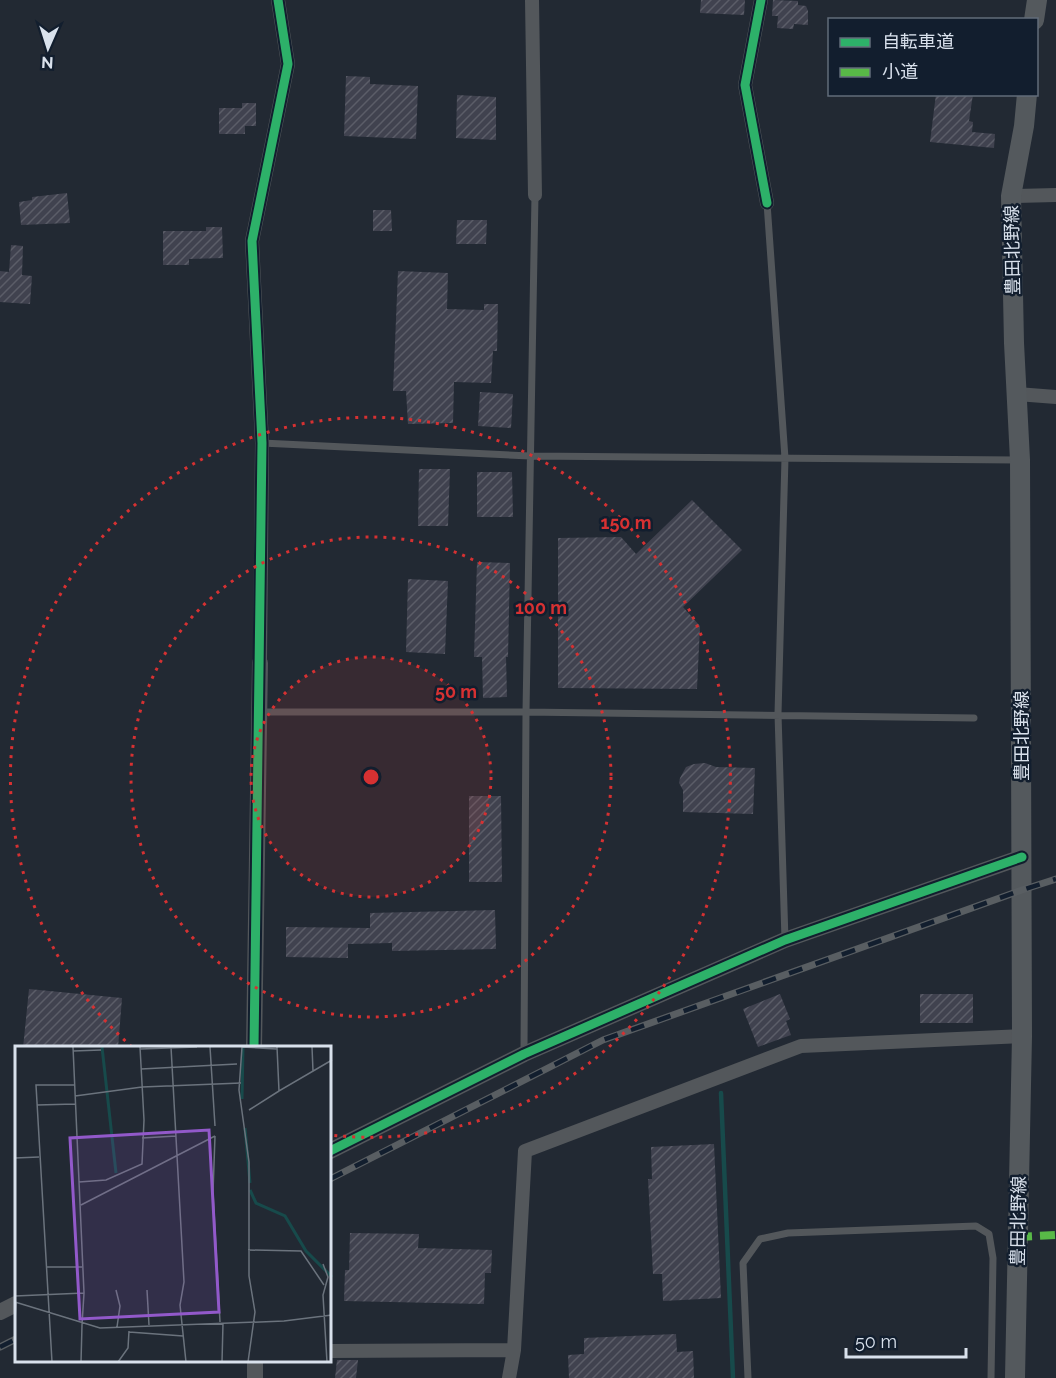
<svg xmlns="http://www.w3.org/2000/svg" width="1056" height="1378" viewBox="0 0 1056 1378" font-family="Raleway,'Noto Sans JP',sans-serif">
	<defs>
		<pattern id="building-hatch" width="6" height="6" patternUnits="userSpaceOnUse" patternTransform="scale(1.5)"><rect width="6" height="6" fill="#40424f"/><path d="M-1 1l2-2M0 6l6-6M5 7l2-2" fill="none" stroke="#5b5d68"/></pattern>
	</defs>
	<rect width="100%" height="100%" fill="#222933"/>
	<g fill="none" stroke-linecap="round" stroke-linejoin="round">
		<path stroke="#174a4b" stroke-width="4.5" d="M 721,1093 L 733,1378"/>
	</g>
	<path fill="url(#building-hatch)" d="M 701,0 L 745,0 L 744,15 L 700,13 Z
		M 773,0 L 798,1 L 798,5 L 806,6 L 808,11 L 808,25 L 794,24 L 793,29 L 777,28 L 778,16 L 772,16 Z
		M 346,76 L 370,77 L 370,84 L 418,86 L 416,139 L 344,136 Z
		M 936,94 L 973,94 L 969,121 L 973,122 L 972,132 L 995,134 L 994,148 L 930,142 Z
		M 457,95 L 496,97 L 496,140 L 456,138 Z
		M 242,103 L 256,103 L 256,126 L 245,126 L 245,134 L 219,134 L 219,108 L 242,108 Z
		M 67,193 L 70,223 L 21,225 L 19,202 L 32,200 L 32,197 Z
		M 373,210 L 391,210 L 392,231 L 373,231 Z
		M 457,220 L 487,220 L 486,244 L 456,244 Z
		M 206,227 L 222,227 L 223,258 L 189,259 L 189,265 L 163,265 L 163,231 L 206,231 Z
		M 11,245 L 23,246 L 22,275 L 32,276 L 30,304 L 0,302 L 0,271 L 9,272 Z
		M 398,271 L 448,273 L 447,309 L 484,310 L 484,304 L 498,304 L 497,351 L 493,351 L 491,383 L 454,382 L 453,423 L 408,424 L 406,391 L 393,391 Z
		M 480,392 L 513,394 L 511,428 L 478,426 Z
		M 419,469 L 450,469 L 448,526 L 418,526 Z
		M 477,472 L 512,472 L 513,517 L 477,517 Z
		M 692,500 L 742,550 L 683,607 L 700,626 L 697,689 L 558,688 L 558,538 L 621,537 L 636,554 Z
		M 477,562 L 510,563 L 508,657 L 506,657 L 507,697 L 483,698 L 482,657 L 474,657 Z
		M 408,579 L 448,581 L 445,654 L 406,652 Z
		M 705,763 L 716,767 L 755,768 L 753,814 L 683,812 L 683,790 L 679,783 L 680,778 L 686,767 L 694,764 Z
		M 469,796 L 501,796 L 502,882 L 469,882 Z
		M 495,910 L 496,949 L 392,951 L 392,943 L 348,944 L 348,958 L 286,957 L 286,927 L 370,928 L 370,913 Z
		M 29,989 L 122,998 L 118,1048 L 23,1048 Z
		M 780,994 L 790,1019 L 786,1021 L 791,1035 L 758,1047 L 743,1009 Z
		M 920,994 L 973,994 L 973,1023 L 920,1023 Z
		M 714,1144 L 721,1298 L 663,1301 L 662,1274 L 653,1274 L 648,1179 L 652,1179 L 651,1147 Z
		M 350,1233 L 419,1234 L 418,1248 L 492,1250 L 491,1273 L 485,1273 L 484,1304 L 344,1301 L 345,1270 L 349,1270 Z
		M 676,1334 L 677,1352 L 693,1351 L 694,1378 L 569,1378 L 568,1355 L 584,1354 L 584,1338 Z
		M 337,1360 L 358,1360 L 356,1378 L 335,1378 Z"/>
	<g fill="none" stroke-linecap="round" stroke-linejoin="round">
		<path stroke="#53575b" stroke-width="7" d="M 767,203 L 785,458 L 778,714 L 785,940
			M 262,443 L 530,456 L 1017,460
			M 261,712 L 526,712 L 974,718
			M 524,1051 L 526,712 L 535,195
			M 748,1378 L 743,1263 L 760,1239 L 788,1233 L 976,1226 L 989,1234 L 993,1258 L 991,1378"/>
		<path stroke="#53575b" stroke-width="14" d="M 532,0 L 535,195
			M 761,0 L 745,85 L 767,203
			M 1011,196 L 1056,195
			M 1017,394 L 1056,397
			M 260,663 L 262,443 L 252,241 L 288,64 L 278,0
			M 330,1351 L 514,1350
			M 509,1378 L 514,1350 L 525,1151 L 801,1046 L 1022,1036"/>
		<path stroke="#53575b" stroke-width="16" d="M 254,1048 L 260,663
			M 330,1151 L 524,1054 L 785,940 L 1022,857
			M 0,1312 L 16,1304
			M 255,1362 L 255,1378"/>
		<path stroke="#54595d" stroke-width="20" d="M 1034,20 L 1037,0
			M 1015,1378 L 1022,1036 L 1020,460 L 1014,343 L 1011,196 L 1024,126 L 1027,94"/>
		<g stroke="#595e62" stroke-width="7">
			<path id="rail" d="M 330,1179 L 603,1040 L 1022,890 L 1056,879
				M 0,1347 L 16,1339"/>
		</g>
		<use href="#rail" stroke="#121e2e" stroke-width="4.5" stroke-dasharray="14" stroke-linecap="butt"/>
		<path stroke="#58b947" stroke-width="8" stroke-dasharray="15 8" stroke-linecap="butt" d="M 1017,1237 L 1056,1235"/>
		<g stroke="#121e2e" stroke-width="13">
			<path id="cycleway" d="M 761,0 L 745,85 L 767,203
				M 254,1048 L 262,443 L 252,241 L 288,64 L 278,0
				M 330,1151 L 524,1054 L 785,940 L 1022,857"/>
		</g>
		<use href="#cycleway" stroke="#2db169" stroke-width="9"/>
	</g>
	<circle cx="371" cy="777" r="120" fill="#d63132" fill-opacity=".12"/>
	<g fill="none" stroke="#d63132" stroke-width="3" stroke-dasharray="3 6">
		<circle cx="371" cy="777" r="120"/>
		<circle cx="371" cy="777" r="240"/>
		<path d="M132 1047A360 360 0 1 1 330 1135"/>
	</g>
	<g text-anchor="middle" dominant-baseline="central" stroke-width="5" stroke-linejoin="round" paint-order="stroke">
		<g font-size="18" fill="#d9e1ec" stroke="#121e2e">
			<text transform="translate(1012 250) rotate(-91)">豊田北野線</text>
			<text transform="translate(1021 736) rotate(-90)">豊田北野線</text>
			<text transform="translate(1018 1221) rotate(-89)">豊田北野線</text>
		</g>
	</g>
	<g transform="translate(15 1046)">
		<rect width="316" height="316" fill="#222933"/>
		<path fill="none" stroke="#174a4b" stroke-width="3" d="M 87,1 L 101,127M 227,53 L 228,1M 230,82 L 235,137M 235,144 L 241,157 L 270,170 L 291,205 L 317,231"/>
		<path fill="none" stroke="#6b737d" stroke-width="1.5" d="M 58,1 L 69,247 L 67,279M 156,1 L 169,236 L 165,259 L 171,316M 195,1 L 200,80M 227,1 L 224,44 L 234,116 L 234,230 L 240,266 L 233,316M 227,1 L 262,3M 262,1 L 264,45 L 317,14M 297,1 L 298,25M 125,3 L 182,1M 58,5 L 86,4M 126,23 L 222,18M 60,50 L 127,41 L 226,37M 22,59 L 60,58M 234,64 L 264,45M 200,90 L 198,146 L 205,276M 127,92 L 161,90M 0,112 L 24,111M 64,136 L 91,134 L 127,118 L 129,74 L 125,1M 66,159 L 200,90M 233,204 L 286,205 L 309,239M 308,218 L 313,231 L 308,249 L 312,316M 31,221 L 67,221M 101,244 L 105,260 L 102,281M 132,244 L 134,279M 0,250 L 69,247M 0,256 L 85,282 L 269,275 L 317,269M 0,275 L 1,257M 114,286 L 168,290M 37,316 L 21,39 L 59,39M 66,316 L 67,279M 103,316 L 113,302 L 114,285M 207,316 L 208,277"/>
		<path fill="#9259ca" fill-opacity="0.15" stroke="#9259ca" stroke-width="3" d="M 194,84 L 204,266 L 65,273 L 55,92 Z"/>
		<rect width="316" height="316" fill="none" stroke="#d9e1ec" stroke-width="3"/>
	</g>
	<circle cx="371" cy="777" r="9" fill="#d63132" stroke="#121e2e" stroke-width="3"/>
	<g font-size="18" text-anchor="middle" font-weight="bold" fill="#d63132" stroke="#121e2e" stroke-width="5" stroke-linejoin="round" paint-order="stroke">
		<text x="626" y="529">150 m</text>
		<text x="541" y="614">100 m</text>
		<text x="456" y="698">50 m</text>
	</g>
	<rect x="828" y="18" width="210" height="78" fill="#121e2e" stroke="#626c7a" stroke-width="1.5"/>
	<rect x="840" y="38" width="30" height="9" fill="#2db169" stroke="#626c7a" stroke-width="1.5"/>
	<text x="882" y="48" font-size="18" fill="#d9e1ec">自転車道</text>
	<rect x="840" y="68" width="30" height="9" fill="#58b947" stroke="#626c7a" stroke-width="1.5"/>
	<text x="882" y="78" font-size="18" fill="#d9e1ec">小道</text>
	<g transform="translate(48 48) rotate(183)" stroke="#121e2e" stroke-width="4.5" paint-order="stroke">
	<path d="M0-4.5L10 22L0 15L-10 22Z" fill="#d9e1ec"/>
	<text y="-9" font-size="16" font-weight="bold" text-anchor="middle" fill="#d9e1ec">N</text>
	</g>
	<path d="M846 1348v9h120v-9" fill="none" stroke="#d9e1ec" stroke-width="3"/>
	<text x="855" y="1348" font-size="18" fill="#d9e1ec" stroke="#121e2e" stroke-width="4.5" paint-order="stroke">50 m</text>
</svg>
